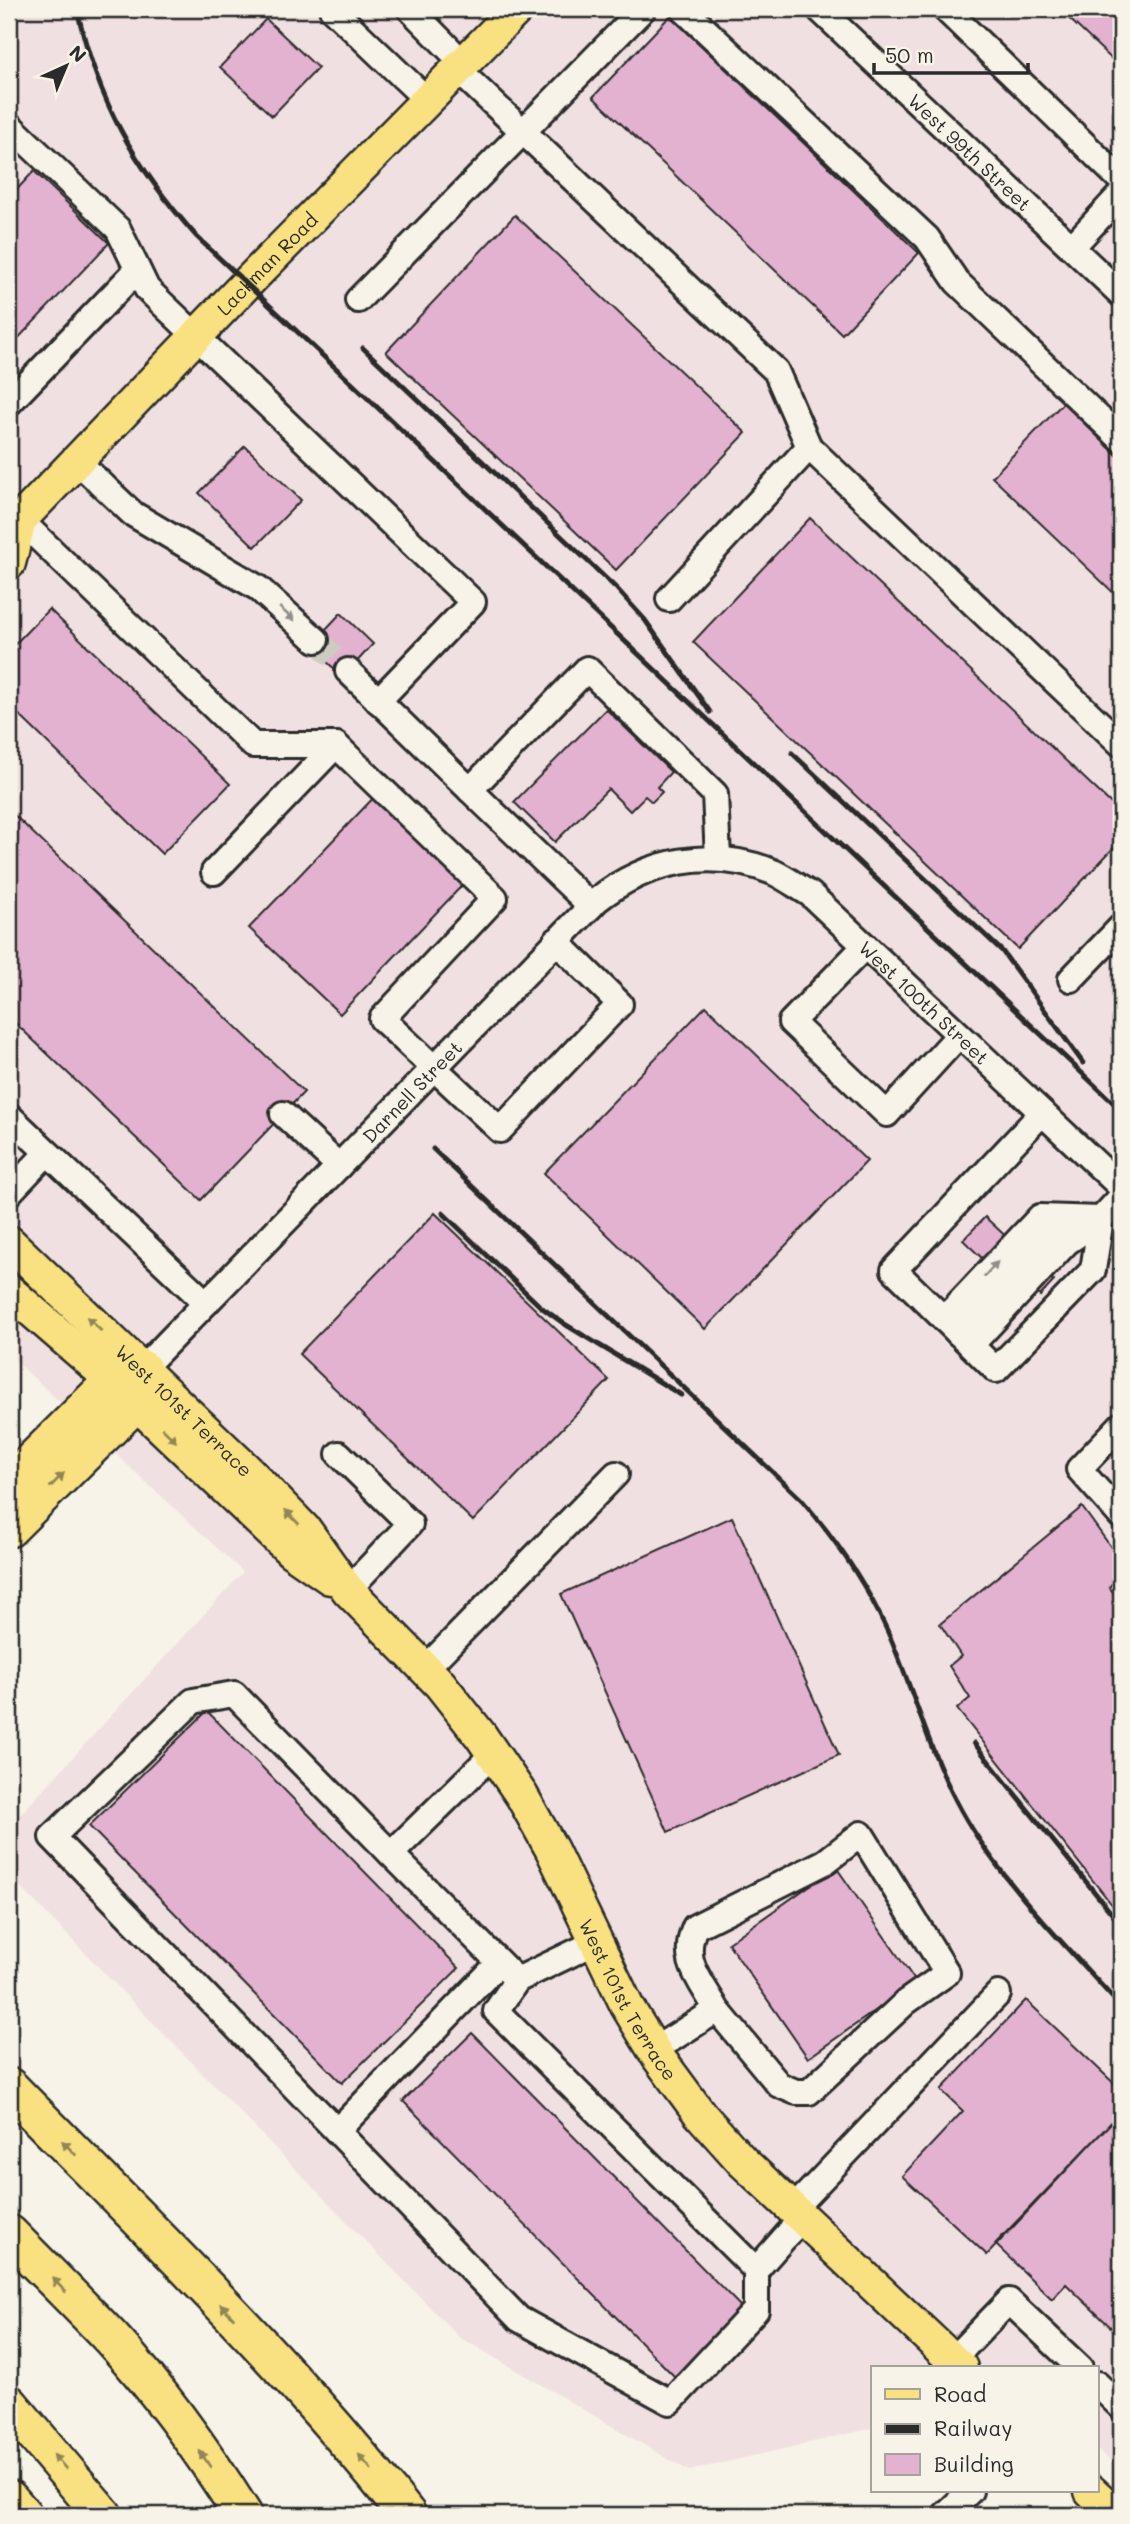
<svg xmlns="http://www.w3.org/2000/svg" width="1130" height="2524" viewBox="0 0 1130 2524" font-family="Mali,sans-serif">
	<rect width="100%" height="100%" fill="#f7f3e8"/>
	<filter id="ink" filterUnits="userSpaceOnUse"><feTurbulence type="fractalNoise" baseFrequency=".0143" numOctaves="2"/><feDisplacementMap in="SourceGraphic" scale="14" xChannelSelector="R" yChannelSelector="G"/><feConvolveMatrix kernelMatrix="1 2 1 2 8 2 1 2 1" color-interpolation-filters="sRGB"/></filter>
	<g filter="url(#ink)">
		<path fill="#f1e0e1" d="M 9,9 L 1121,9 L 1121,2469 L 1097,2450 L 1097,2368 L 873,2368 L 873,2428 L 689,2471 L 459,2337 L 9,1875 L 9,1827 L 243,1572 L 9,1355 Z"/>
		<path fill="#e4b2d1" stroke="#2b2b2b" stroke-width="2" d="M 1059,9 L 1121,9 L 1121,68 Z
			M 670,16 L 919,253 L 842,334 L 593,97 Z
			M 266,19 L 318,68 L 272,116 L 220,67 Z
			M 34,171 L 109,243 L 9,348 L 9,198 Z
			M 515,215 L 746,433 L 616,570 L 386,352 Z
			M 1063,403 L 1121,459 L 1121,600 L 992,477 Z
			M 245,446 L 301,500 L 255,547 L 199,493 Z
			M 810,518 L 1121,813 L 1121,840 L 1018,949 L 693,642 Z
			M 49,609 L 230,784 L 162,854 L 9,705 L 9,650 Z
			M 341,613 L 373,644 L 343,677 L 310,646 Z
			M 606,709 L 671,772 L 657,787 L 662,792 L 652,802 L 645,796 L 630,811 L 608,789 L 555,842 L 514,802 Z
			M 380,791 L 471,876 L 340,1014 L 249,928 Z
			M 9,810 L 304,1092 L 201,1200 L 9,1017 Z
			M 706,1006 L 867,1161 L 705,1329 L 544,1173 Z
			M 435,1213 L 609,1380 L 473,1521 L 299,1354 Z
			M 985,1217 L 1054,1281 L 1040,1296 L 992,1252 L 984,1260 L 963,1240 Z
			M 1082,1507 L 1121,1561 L 1121,1574 L 1109,1587 L 1121,1602 L 1121,1916 L 957,1709 L 970,1698 L 949,1666 L 961,1656 L 940,1624 Z
			M 732,1517 L 839,1755 L 668,1832 L 561,1594 Z
			M 207,1711 L 459,1968 L 342,2083 L 89,1826 Z
			M 836,1867 L 916,1982 L 808,2058 L 728,1943 Z
			M 1026,2000 L 1121,2090 L 1121,2112 L 987,2255 L 902,2176 L 963,2111 L 941,2090 Z
			M 472,2033 L 744,2310 L 676,2378 L 403,2101 Z
			M 1121,2112 L 1121,2337 L 1066,2284 L 1052,2299 L 995,2244 Z"/>
		<g fill="none" stroke-linecap="round" stroke-linejoin="round">
			<path stroke="#cecbc2" stroke-width="24" stroke-dasharray="24 12" stroke-linecap="butt" d="M 316,640 L 348,671"/>
			<g stroke="#2b2b2b" stroke-width="30">
				<g id="minor">
					<path d="M 332,9 L 428,101"/>
					<path d="M 410,9 L 464,64"/>
					<path d="M 683,9 L 927,238 L 957,282 L 1121,439"/>
					<path id="s1" d="M 819,9 L 1121,294"/>
					<path d="M 945,9 L 1121,180"/>
					<path d="M 458,70 L 776,371 L 809,447 L 669,599"/>
					<path d="M 9,125 L 118,229 L 147,289 L 473,602 L 378,701"/>
					<path d="M 1072,247 L 1121,194"/>
					<path d="M 358,300 L 643,9"/>
					<path d="M 9,403 L 137,270"/>
					<path d="M 809,447 L 1121,744"/>
					<path d="M 77,461 L 133,514 L 258,588 L 316,640"/>
					<path d="M 20,520 L 253,745 L 336,745 L 495,898 L 382,1019 L 500,1130 L 620,1004 L 556,941"/>
					<path d="M 348,671 L 470,790"/>
					<path d="M 214,872 L 336,745"/>
					<path d="M 591,906 L 470,790 L 587,669 L 715,794 L 718,859"/>
					<path d="M 865,946 L 791,1022 L 887,1114 L 959,1035"/>
					<path d="M 1071,979 L 1121,927"/>
					<path d="M 1042,1113 L 894,1270 L 996,1370 L 1093,1270 L 1101,1219 L 1121,1197"/>
					<path d="M 283,1114 L 339,1166"/>
					<path d="M 9,1116 L 206,1303"/>
					<path d="M 9,1193 L 47,1153"/>
					<path d="M 944,1319 L 1040,1217 L 1101,1219"/>
					<path d="M 958,1333 L 1053,1230 L 1080,1224"/>
					<path d="M 971,1345 L 1067,1242 L 1092,1225"/>
					<path id="s2" d="M 142,1369 L 597,900 C 647,860 712,847 773,872 C 786,878 798,887 810,894 L 1121,1187"/>
					<path d="M 1121,1425 L 1079,1469 L 1121,1516"/>
					<path d="M 339,1454 L 410,1524 L 348,1590"/>
					<path d="M 425,1669 L 616,1474"/>
					<path d="M 493,1754 L 391,1854 L 517,1980 L 596,1942"/>
					<path d="M 391,1854 L 234,1694 L 193,1701 L 52,1837 L 519,2319 L 670,2402 L 756,2310 L 756,2270 L 802,2218"/>
					<path d="M 517,1980 L 496,2011 L 756,2270"/>
					<path d="M 654,2050 L 717,2010 L 779,2085 L 796,2092 L 809,2092 L 906,2002 L 947,1973 L 861,1834 L 825,1862 L 695,1927 C 680,1961 700,1979 717,2010"/>
					<path d="M 337,2131 L 499,1963"/>
					<path d="M 793,2209 L 998,1994"/>
					<path d="M 952,2360 L 1009,2301 L 1080,2368"/>
					<path d="M 1097,2384 L 1121,2407"/>
					<path d="M 945,2515 L 970,2491"/>
				</g>
			</g>
			<g stroke="#2b2b2b" stroke-width="37">
				<g id="major">
					<path id="s3" d="M 9,525 L 20,520 L 247,283 L 517,9"/>
					<path d="M 9,563 L 20,520"/>
					<path id="s4" d="M 9,1242 L 249,1472 L 306,1531 L 348,1590 L 440,1684 L 481,1736 L 522,1796 L 552,1850 L 627,2006 L 658,2057 L 700,2114 L 742,2161 L 961,2368"/>
					<path d="M 9,1291 L 113,1381 L 291,1551 L 330,1578"/>
					<path d="M 1091,2491 L 1117,2515"/>
				</g>
			</g>
			<g stroke="#2b2b2b" stroke-width="42">
				<path id="highway" d="M 9,1484 L 113,1381 L 142,1369
					M 9,1528 L 135,1403 L 142,1369
					M 9,2087 C 145,2226 287,2362 407,2515
					M 9,2234 C 43,2269 78,2303 111,2338 C 161,2392 204,2453 243,2515
					M 9,2404 L 103,2515
					M 9,2499 L 23,2515"/>
			</g>
			<use href="#minor" stroke="#f7f3e8" stroke-width="24"/>
			<use href="#major" stroke="#f9e181" stroke-width="32"/>
			<use href="#highway" stroke="#f9e181" stroke-width="37"/>
			<path stroke="#2b2b2b" stroke-width="5" d="M 77,9 C 98,102 134,166 197,237 L 1121,1110
				M 363,348 L 617,589 L 645,620 L 710,712
				M 792,753 L 1002,951 L 1083,1063
				M 433,1149 L 802,1500 C 836,1540 864,1580 886,1628 C 913,1687 929,1753 961,1810 C 1002,1884 1065,1944 1121,2007
				M 443,1213 L 541,1307 L 563,1323 L 681,1395
				M 974,1743 L 1121,1925"/>
		</g>
		<defs><path id="oneway-solid" d="M-6-.8H1V-3.2L6.5 0L1 3.2V.8H-6Z" transform="scale(1.75)"/></defs>
		<g fill="#918f8a">
			<use href="#oneway-solid" transform="translate(287 614) rotate(42)"/>
			<use href="#oneway-solid" transform="translate(991 1269) rotate(-47)"/>
		</g>
		<g fill="#928656">
			<use href="#oneway-solid" transform="translate(94 1324) rotate(-136)"/>
			<use href="#oneway-solid" transform="translate(169 1435) rotate(44)"/>
			<use href="#oneway-solid" transform="translate(57 1480) rotate(-45)"/>
			<use href="#oneway-solid" transform="translate(292 1517) rotate(-134)"/>
			<use href="#oneway-solid" transform="translate(69 2148) rotate(-134)"/>
			<use href="#oneway-solid" transform="translate(59 2285) rotate(-134)"/>
			<use href="#oneway-solid" transform="translate(227 2311) rotate(-134)"/>
			<use href="#oneway-solid" transform="translate(205 2459) rotate(-124)"/>
			<use href="#oneway-solid" transform="translate(60 2462) rotate(-131)"/>
			<use href="#oneway-solid" transform="translate(365 2462) rotate(-130)"/>
		</g>
	</g>
	<g text-anchor="middle" dominant-baseline="central" stroke-width="5" stroke-linejoin="round" paint-order="stroke">
		<g font-size="19" fill="#2b2b2b" stroke="#f7f3e8">
			<text stroke="none"><textPath href="#s1" startOffset="208">West 99th Street</textPath></text>
			<text stroke="none"><textPath href="#s3" startOffset="368">Lackman Road</textPath></text>
			<text stroke="none"><textPath href="#s2" startOffset="1041">West 100th Street</textPath></text>
			<text stroke="none"><textPath href="#s2" startOffset="387">Darnell Street</textPath></text>
			<text stroke="none"><textPath href="#s4" startOffset="243">West 101st Terrace</textPath></text>
			<text stroke="none"><textPath href="#s4" startOffset="987">West 101st Terrace</textPath></text>
		</g>
	</g>
	<rect width="1130" height="2524" fill="none" stroke="#f7f3e8" stroke-width="35"/>
	<rect x="18" y="18" width="1095" height="2489" fill="none" stroke="#2b2b2b" stroke-width="2.5" filter="url(#ink)"/>
	<rect x="871" y="2366" width="228" height="126" fill="#f7f3e8" stroke="#a5a39c" stroke-width="2"/>
	<rect x="885" y="2389" width="35" height="10" fill="#f9e181" stroke="#a5a39c" stroke-width="2"/>
	<text x="934" y="2402" font-size="21" fill="#2b2b2b">Road</text>
	<rect x="885" y="2424" width="35" height="10" fill="#2b2b2b" stroke="#a5a39c" stroke-width="2"/>
	<text x="934" y="2436" font-size="21" fill="#2b2b2b">Railway</text>
	<rect x="885" y="2454" width="35" height="21" fill="#e4b2d1" stroke="#a5a39c" stroke-width="2"/>
	<text x="934" y="2472" font-size="21" fill="#2b2b2b">Building</text>
	<g transform="translate(66 66) rotate(44)" stroke="#f7f3e8" stroke-width="5" paint-order="stroke">
	<path d="M0-5L12 26L0 18L-12 26Z" fill="#2b2b2b"/>
	<text y="-10" font-size="19" font-weight="bold" text-anchor="middle" fill="#2b2b2b">N</text>
	</g>
	<path d="M874 63v10h154v-10" fill="none" stroke="#2b2b2b" stroke-width="3.5"/>
	<text x="885" y="63" font-size="21" fill="#2b2b2b" stroke="#f7f3e8" stroke-width="5" paint-order="stroke">50 m</text>
</svg>
